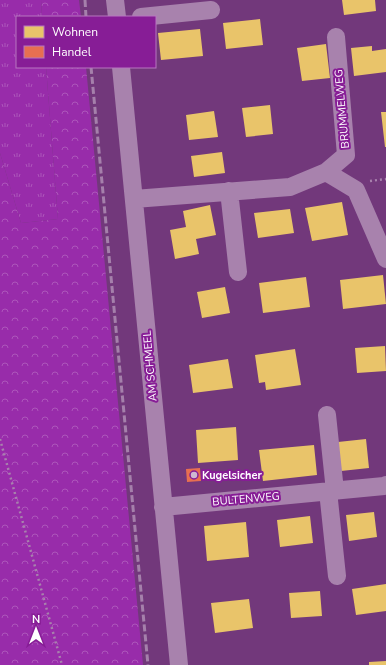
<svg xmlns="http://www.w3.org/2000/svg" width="386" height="665" viewBox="0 0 386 665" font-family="'Nunito Sans',sans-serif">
	<defs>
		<pattern id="grass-tufts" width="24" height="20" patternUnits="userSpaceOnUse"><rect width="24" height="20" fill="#982caa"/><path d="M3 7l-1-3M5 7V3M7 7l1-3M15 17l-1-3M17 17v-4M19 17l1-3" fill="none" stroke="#ad56bb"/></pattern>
		<pattern id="forest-crowns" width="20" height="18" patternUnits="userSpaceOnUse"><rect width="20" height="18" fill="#982caa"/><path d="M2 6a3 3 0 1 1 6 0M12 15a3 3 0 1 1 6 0" fill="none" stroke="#ad56bb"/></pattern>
	</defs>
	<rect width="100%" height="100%" fill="#72387b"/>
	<path fill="url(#grass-tufts)" d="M 0,0 L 41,0 L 42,17 L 17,17 L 17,67 L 46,67 L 58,219 L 21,223 L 0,153 Z"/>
	<path fill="url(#forest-crowns)" d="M 41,0 L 79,0 L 81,17 L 42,17 Z
		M 46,67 L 86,67 L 143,665 L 0,665 L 0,153 L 21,223 L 58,219 Z"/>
	<path fill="#e9c46a" d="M 342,0 L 375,0 L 376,11 L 344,15 Z
		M 260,19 L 263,45 L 226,49 L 223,23 Z
		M 200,29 L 203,56 L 161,60 L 158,33 Z
		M 326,44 L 330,78 L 302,81 L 297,48 Z
		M 372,46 L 372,51 L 386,49 L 386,72 L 354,76 L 351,48 Z
		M 270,105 L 273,134 L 246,137 L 242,108 Z
		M 214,111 L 218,137 L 189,140 L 186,115 Z
		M 381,112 L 386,112 L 386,147 L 385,147 Z
		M 222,152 L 225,173 L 194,177 L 191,156 Z
		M 342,202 L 348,235 L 312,241 L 305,208 Z
		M 210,205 L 216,235 L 196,239 L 199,254 L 175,259 L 170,230 L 186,227 L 183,211 Z
		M 290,209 L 294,233 L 258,238 L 254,213 Z
		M 383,275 L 386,304 L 343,309 L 340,280 Z
		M 306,277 L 310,307 L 263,313 L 259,283 Z
		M 225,287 L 230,313 L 202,318 L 197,292 Z
		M 385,346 L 386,371 L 357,373 L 355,348 Z
		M 295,349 L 301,385 L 266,390 L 265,382 L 259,383 L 255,355 Z
		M 228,359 L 233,388 L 193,393 L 189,365 Z
		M 236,427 L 238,460 L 198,463 L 196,430 Z
		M 366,439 L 369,468 L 341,471 L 338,442 Z
		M 314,445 L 317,475 L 263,481 L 259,450 Z
		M 374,512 L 377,537 L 349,541 L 346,515 Z
		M 310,516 L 313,543 L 280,547 L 277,520 Z
		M 246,522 L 249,557 L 207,561 L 204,526 Z
		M 386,584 L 386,611 L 356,615 L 352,589 Z
		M 320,591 L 322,616 L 291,618 L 289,593 Z
		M 249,599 L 253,628 L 215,633 L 211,603 Z
		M 386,661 L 386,665 L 369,665 L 369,662 Z"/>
	<path fill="#e76f51" d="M 200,468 L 201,481 L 187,482 L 186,469 Z"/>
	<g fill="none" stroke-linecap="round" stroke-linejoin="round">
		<path stroke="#a882ad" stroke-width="2.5" stroke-dasharray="2 3" stroke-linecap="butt" d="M 370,181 L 386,179
			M 0,439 L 62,665"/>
		<path stroke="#a882ad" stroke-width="18" d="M 115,0 L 117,17
			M 141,17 L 211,10
			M 121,67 L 179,665
			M 326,172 L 356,190 L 386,259
			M 229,191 L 238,272
			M 134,199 L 290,187 L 326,172 L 346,155 L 336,37
			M 327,415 L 335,491
			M 328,491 L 337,576
			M 163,507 L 384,486 L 386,485"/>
		<path stroke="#a580ab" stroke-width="3" stroke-dasharray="7 3" stroke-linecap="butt" d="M 85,0 L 86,17
			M 91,67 L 148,665"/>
	</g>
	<circle fill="#ceb9d1" stroke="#871d96" stroke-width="1.5" cx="194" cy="475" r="4"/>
	<g text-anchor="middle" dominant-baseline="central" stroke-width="4" stroke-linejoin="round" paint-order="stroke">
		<g font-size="11" fill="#fff" stroke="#871d96">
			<text transform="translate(342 109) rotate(-95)">BRUMMELWEG</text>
			<text transform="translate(150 366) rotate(-95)">AM SCHMEEL</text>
			<text transform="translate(246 499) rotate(-5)">BULTENWEG</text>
		</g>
		<g font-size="11" font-weight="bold" fill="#fff" stroke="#871d96" text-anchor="start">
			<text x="202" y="475">Kugelsicher</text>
		</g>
	</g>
	<rect x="16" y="16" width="140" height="52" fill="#871d96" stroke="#b777c0"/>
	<rect x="24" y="26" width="20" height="12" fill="#e9c46a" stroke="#b777c0"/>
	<text x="52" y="36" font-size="12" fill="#ffffff">Wohnen</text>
	<rect x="24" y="46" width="20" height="12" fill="#e76f51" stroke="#b777c0"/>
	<text x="52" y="56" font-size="12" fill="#ffffff">Handel</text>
	<g transform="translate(36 629)" stroke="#871d96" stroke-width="3" paint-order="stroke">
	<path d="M0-3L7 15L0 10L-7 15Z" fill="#ffffff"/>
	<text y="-6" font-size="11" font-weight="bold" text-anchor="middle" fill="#ffffff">N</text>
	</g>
</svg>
